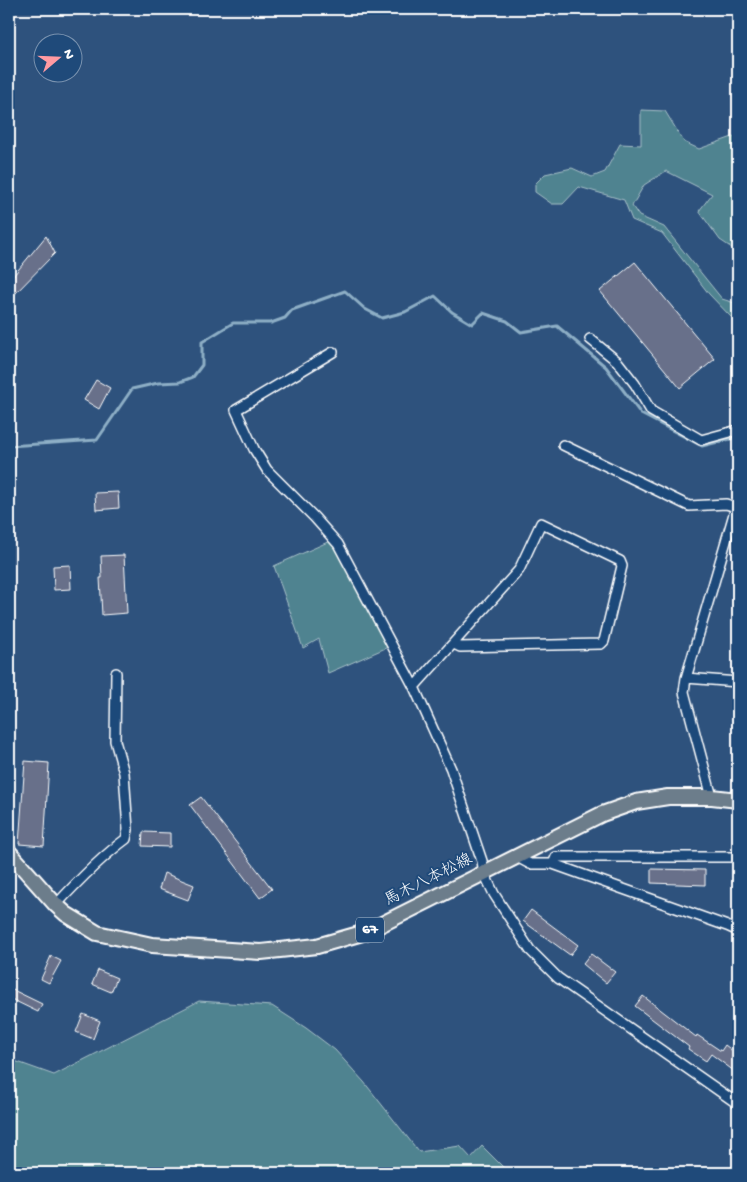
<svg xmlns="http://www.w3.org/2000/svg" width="747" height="1182" viewBox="0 0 747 1182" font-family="'Gochi Hand','Klee One',sans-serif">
	<rect width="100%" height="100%" fill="#2e527d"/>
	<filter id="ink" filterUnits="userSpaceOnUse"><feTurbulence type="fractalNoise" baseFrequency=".02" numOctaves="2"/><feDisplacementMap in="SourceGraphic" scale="10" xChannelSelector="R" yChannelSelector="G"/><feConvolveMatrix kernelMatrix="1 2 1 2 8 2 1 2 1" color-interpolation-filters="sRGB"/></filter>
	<g filter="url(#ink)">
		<path fill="#508390" stroke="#a8c1c8" d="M 641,110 L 665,111 L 684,142 L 699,149 L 738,135 L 738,252 L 720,240 L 699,211 L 712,194 L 666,171 L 644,185 L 632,206 L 639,216 L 664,227 L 722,299 L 738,304 L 738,320 L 731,317 L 709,294 L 662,233 L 632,220 L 624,200 L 579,187 L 563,204 L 552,204 L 535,192 L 535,184 L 545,174 L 572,168 L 592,177 L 605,172 L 620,144 L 641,145 Z
			M 330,541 L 341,556 L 388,647 L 328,673 L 319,639 L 303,648 L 274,566 Z
			M 199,1001 L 272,1006 L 306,1028 L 335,1050 L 364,1082 L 419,1152 L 460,1146 L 471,1158 L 482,1146 L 509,1173 L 9,1173 L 9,1059 L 54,1075 Z"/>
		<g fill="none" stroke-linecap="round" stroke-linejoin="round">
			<path stroke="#8eafc6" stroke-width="3" d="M 9,446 L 97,440 L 132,389 L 158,383 L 180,382 L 193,377 L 202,365 L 202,342 L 233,323 L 271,323 L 285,318 L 292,310 L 345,291 L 365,309 L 382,318 L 405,312 L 435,296 L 452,312 L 472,324 L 483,313 L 507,321 L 521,332 L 557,326 L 606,367 L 641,414 L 702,446 L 738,437"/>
		</g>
		<path fill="#68708a" stroke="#fff" d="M 46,236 L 55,253 L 9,300 L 9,281 Z
			M 635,262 L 715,359 L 680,388 L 600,291 Z
			M 96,380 L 110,388 L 99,409 L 84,400 Z
			M 118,492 L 119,508 L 96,510 L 95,493 Z
			M 124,555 L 127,613 L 102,615 L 100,578 L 102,578 L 101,556 Z
			M 70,565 L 71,589 L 54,590 L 53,566 Z
			M 25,761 L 49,763 L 44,846 L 19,844 Z
			M 201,797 L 272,889 L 260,898 L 190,805 Z
			M 143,832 L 170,833 L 170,847 L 142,846 Z
			M 651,869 L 705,870 L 705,885 L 651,883 Z
			M 164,873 L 194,885 L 188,900 L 159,889 Z
			M 531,910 L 578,945 L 570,955 L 523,921 Z
			M 591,954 L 615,972 L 606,983 L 583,964 Z
			M 51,956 L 61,961 L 49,983 L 41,979 Z
			M 98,970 L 117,978 L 111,992 L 92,984 Z
			M 9,988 L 42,1004 L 38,1012 L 9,998 Z
			M 643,996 L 696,1037 L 697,1035 L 721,1051 L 725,1045 L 738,1055 L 738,1074 L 711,1054 L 706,1061 L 688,1049 L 689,1047 L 635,1006 Z
			M 83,1014 L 100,1021 L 93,1039 L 76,1032 Z"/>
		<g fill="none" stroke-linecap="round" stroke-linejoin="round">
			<g stroke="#fff" stroke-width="12">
				<path id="street" d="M 590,339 L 617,361 L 635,384 L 651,411 L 701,440 L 738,430
					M 333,352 L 236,410 L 254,449 L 267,470 L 314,517 L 338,544 L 414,687 L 451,769 L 482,861 L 484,873 L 494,894 L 530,950 L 558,978 L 738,1104
					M 563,445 L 689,506 L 726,504 L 736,507 L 686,678 L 684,692 L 712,797
					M 686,678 L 738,682
					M 414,687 L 519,570 L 541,523 L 620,561 L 622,566 L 604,641 L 601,644 L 460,647 L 454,644
					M 517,857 L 530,864 L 553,864 L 727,926 L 738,931
					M 553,864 L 556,857 L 738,857
					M 56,905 C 78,881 100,858 126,839 L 128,830 L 124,773 L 115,741 L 116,673"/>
			</g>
			<g stroke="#fff" stroke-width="18">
				<path id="primary" d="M 9,852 L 56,905 L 66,914 L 97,933 L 152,945 L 261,952 L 317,946 L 366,932 L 602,814 L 636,802 L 668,797 L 712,797 L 738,800"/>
			</g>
			<use href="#street" stroke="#1f4a7a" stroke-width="9"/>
			<use href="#primary" stroke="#6c7d8b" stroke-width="14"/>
		</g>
	</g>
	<g text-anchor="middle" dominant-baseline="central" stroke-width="4" stroke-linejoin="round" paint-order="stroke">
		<rect fill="#1f4a7a" stroke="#bcc9d7" stroke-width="1" x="356" y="917.5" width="28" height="25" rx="4"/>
		<g font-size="15" font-weight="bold" fill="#fff">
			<text x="370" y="930">67</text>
		</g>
		<g font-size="16" fill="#fff" stroke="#1f4a7a">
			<text transform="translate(429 881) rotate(-27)">馬木八本松線</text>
		</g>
	</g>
	<rect width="747" height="1182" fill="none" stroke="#1f4a7a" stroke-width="30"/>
	<rect x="15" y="15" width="717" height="1152" fill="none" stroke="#fff" stroke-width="2" filter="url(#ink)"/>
	<g transform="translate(58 58) rotate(71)"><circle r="24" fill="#1f4a7a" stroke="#7992af"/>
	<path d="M0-4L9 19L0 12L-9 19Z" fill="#ff9aa2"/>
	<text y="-8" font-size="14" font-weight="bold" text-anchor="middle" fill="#ffffff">N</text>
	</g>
</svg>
